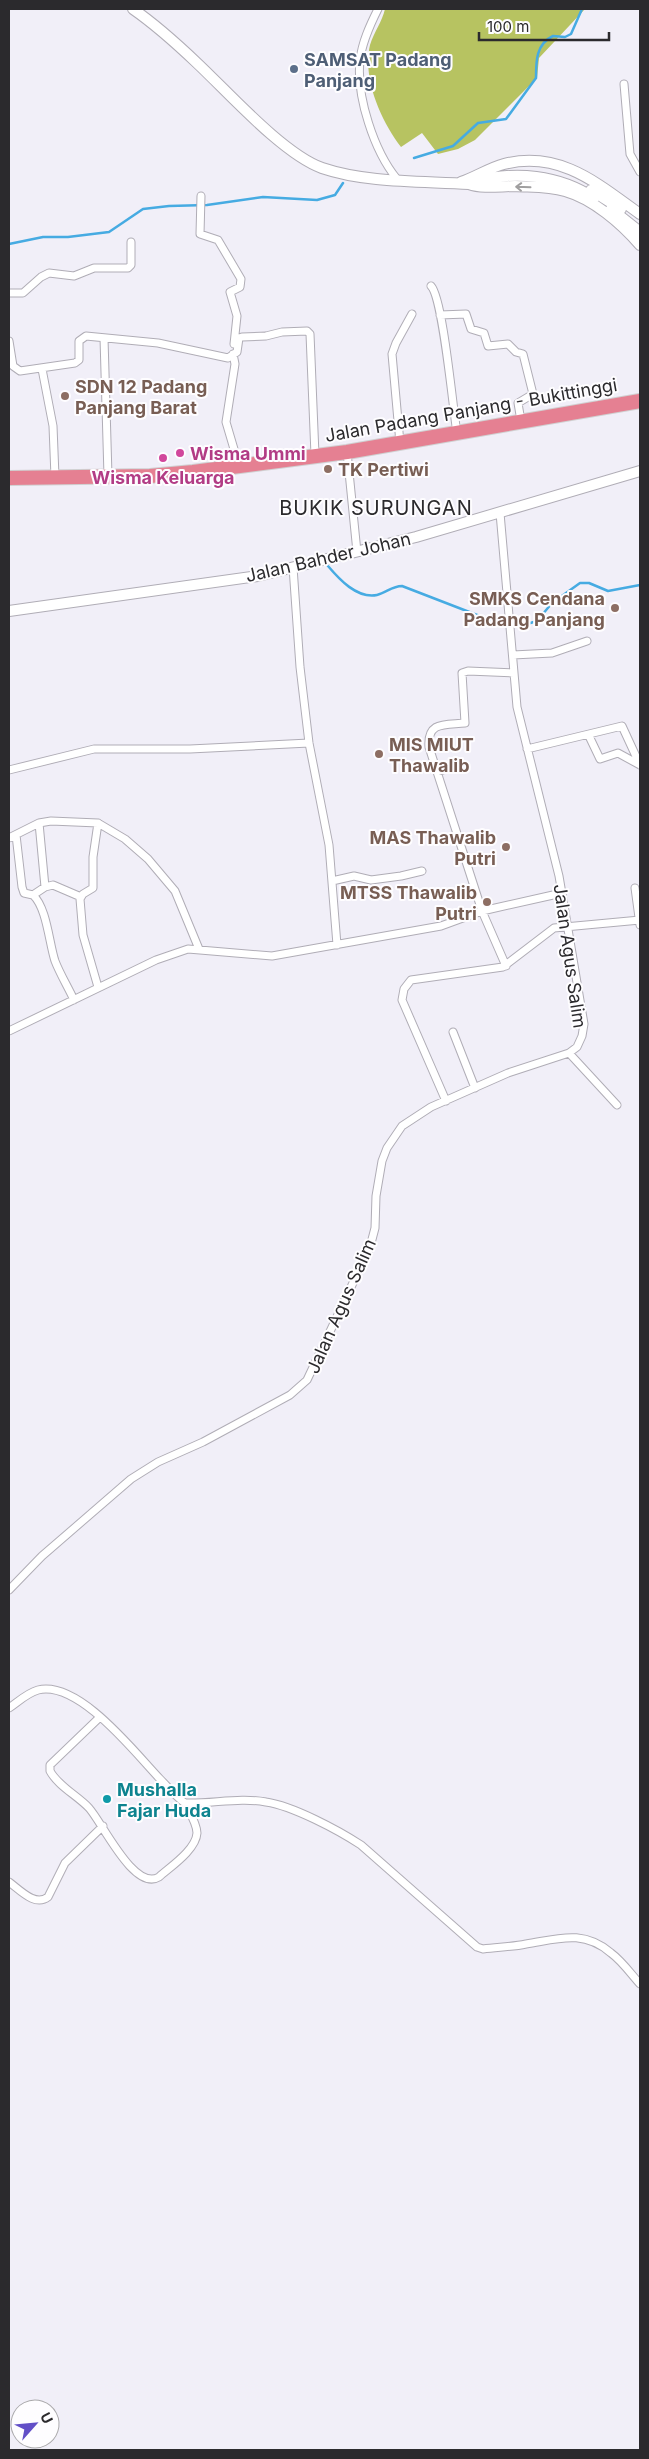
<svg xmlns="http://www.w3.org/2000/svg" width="649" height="2459" viewBox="0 0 649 2459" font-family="Inter,sans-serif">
	<rect width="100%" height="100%" fill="#f1eff8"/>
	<path fill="#b7c361" d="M 385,9 L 585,9 L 539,58 L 537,78 L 475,140 L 458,149 L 438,154 L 422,133 L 401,147 C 381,121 362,78 370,45 C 374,32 382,22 385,9 Z"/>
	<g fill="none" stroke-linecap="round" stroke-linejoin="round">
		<path stroke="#46abe2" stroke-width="2.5" d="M 414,158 L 453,146 L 478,123 L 506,119 L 536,78 C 536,61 536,44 553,36 L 565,37 L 571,34 L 582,9
			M 9,244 L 43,237 L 68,237 L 109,232 L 143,209 L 169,206 L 207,205 L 263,197 L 317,200 L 335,195 L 343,183
			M 328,566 C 339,579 357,599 377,595 C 386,593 392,586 402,586 L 503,625 L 527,624 L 537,621 L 552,603 L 580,583 L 589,583 L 608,591 L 640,585"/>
		<g stroke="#b0adb6" stroke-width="9">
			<path id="street" d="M 378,9 C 370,25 362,42 360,60 C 356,96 374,151 397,179
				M 624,84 L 630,154 L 640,172
				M 201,196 L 200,234 L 218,240 L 241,279 L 240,287 L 230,292 L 237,316 L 234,344
				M 431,286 C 443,298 453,410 457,433
				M 9,293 L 23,293 L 41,277 L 49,273 L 74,276 L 94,268 L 128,268 L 131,265 L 131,242
				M 440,315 L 466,314 L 471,329 L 484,333 L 488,346 L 508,344 L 516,352 L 523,354 L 533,394 L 518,403 L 521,421
				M 104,338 L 108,476
				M 9,341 L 13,366 L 20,371 L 75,363 L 79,360 L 79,341 L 86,336 L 158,343 L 228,358 L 237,352 L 239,338 L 242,337 L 266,336 L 282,332 L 307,331 L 310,334 L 315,455
				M 233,354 L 235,364 L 226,422 L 239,466
				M 42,369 L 53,426 L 55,477
				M 400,443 L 392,354 L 396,343 L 412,314
				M 347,452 L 357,552
				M 293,567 L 300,667 L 309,743 L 329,845 L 337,945
				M 513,655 L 552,653 L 587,641
				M 589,736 L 600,759 L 618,753 L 640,765
				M 527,749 L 622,726 L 640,765
				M 9,770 L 94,749 L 190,749 L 309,743
				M 437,772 L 460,764
				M 98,823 L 93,857 L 93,888 L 83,894 L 80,899 L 83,935 L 98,987
				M 16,835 L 22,887 L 24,893 L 33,895 L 45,887 L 39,823
				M 9,838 L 39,823 L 51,821 L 98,823 L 125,839 L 148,859 L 175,891 L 199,949
				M 332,881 L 354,876 L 371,880 L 401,876 L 422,871
				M 45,887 L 53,885 L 81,897
				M 635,888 L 640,925
				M 33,895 C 47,908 49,943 55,961 C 60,974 68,987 74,1000
				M 506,966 L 482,911 L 429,747 C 427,721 445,725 465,723 L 462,673 L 468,671 L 514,673
				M 9,1031 L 156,960 L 188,949 L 272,956 L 441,926 L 482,911 L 562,893
				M 453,1032 L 475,1088
				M 569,1053 L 617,1105
				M 446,1101 L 402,1000 L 404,989 L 411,980 L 503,967 L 554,928 L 640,920
				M 9,1590 L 42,1556 L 131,1479 L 158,1462 L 203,1442 L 290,1395 L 307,1380 L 370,1247 L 375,1228 L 376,1196 L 382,1161 L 387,1148 L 402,1126 L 431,1107 L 508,1073 L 569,1053 L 577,1047 L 582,1036 L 584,1024 L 559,876 L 517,707 L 500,513
				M 9,1708 C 18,1702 27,1693 38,1690 C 79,1680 135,1753 160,1779 C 168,1787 176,1797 185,1803 C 212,1804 240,1797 266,1802 C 293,1806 338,1830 361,1845 L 477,1947 L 483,1949 C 498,1947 512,1947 526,1944 C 558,1939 583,1929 611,1953 C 622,1961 631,1974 640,1984
				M 100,1717 L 50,1765 L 50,1771 C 58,1786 78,1796 89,1808 C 102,1822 134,1892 159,1877 C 170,1867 196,1850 197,1833 C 197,1824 189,1811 185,1803
				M 9,1882 C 20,1890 35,1907 48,1897 L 65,1863 L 103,1826"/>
		</g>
		<g stroke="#b0adb6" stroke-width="12">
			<path id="secondary" d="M 133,9 C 156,25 177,44 197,63 C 228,92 283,154 322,168 C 366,183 421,181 469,184 C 483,189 500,186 515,186 C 531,187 549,186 565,191 C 593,199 621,223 640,245
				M 461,182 C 476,177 489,168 504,164 C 560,150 598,184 640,214
				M 474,182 C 515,170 559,175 594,198
				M 591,190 L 621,209
				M 611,209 L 640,232
				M 9,611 L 258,576 L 416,537 L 640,471"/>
		</g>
		<g stroke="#d0d0d1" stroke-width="16">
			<path id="highway" d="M 9,478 L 150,476 L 193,472 L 347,452 L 640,401"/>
		</g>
		<use href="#street" stroke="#fff" stroke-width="7"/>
		<use href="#secondary" stroke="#fff" stroke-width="10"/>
		<use href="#highway" stroke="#e58092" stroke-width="14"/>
	</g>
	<defs><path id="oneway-shaft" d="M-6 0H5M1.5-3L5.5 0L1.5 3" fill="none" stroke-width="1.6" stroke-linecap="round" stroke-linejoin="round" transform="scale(1.25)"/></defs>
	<use stroke="#a09fa0" href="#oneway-shaft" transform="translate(523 187) rotate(-178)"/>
	<circle fill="#5c6f8a" stroke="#fefdff" stroke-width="2" cx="294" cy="69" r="5"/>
	<g fill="#8d6e63" stroke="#fefdff" stroke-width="2">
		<circle cx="65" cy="396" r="5"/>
		<circle cx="328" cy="469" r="5"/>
		<circle cx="615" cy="608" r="5"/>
		<circle cx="379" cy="754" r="5"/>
		<circle cx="506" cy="847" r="5"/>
		<circle cx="487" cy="902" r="5"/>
	</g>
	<g fill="#d1479c" stroke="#fefdff" stroke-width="2">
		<circle cx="180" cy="453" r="5"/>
		<circle cx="163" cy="458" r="5"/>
	</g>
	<circle fill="#0f9aa8" stroke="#fefdff" stroke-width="2" cx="107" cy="1799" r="5"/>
	<g text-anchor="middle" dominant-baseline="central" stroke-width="4" stroke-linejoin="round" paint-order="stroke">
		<g font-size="18" font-weight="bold" fill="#4e5e75" stroke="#fefdff" text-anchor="start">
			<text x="304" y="59">SAMSAT Padang<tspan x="304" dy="21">Panjang</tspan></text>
		</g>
		<g font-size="18" font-weight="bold" fill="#785e54" stroke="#fefdff" text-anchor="start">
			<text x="75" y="386">SDN 12 Padang<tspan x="75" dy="21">Panjang Barat</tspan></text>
			<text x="338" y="469">TK Pertiwi</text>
			<text x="605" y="598" text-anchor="end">SMKS Cendana<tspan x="605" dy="21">Padang Panjang</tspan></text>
			<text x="389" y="744">MIS MIUT<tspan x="389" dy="21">Thawalib</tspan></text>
			<text x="496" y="837" text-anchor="end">MAS Thawalib<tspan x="496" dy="21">Putri</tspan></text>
			<text x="477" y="892" text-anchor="end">MTSS Thawalib<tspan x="477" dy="21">Putri</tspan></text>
		</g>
		<g font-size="18" fill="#2b2a2d" stroke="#fefdff">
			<text transform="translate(471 410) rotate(-10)">Jalan Padang Panjang - Bukittinggi</text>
			<text transform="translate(328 557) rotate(-13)">Jalan Bahder Johan</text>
			<text transform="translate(570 956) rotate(82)">Jalan Agus Salim</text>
			<text transform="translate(341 1306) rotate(-66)">Jalan Agus Salim</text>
		</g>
		<g font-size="18" font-weight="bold" fill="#b23c85" stroke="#fefdff" text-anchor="start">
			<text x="190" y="453">Wisma Ummi</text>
			<text x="163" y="477" text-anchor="middle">Wisma Keluarga</text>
		</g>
		<g font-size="18" font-weight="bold" fill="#0d838f" stroke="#fefdff" text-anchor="start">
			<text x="117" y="1789">Mushalla<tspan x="117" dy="21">Fajar Huda</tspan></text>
		</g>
		<g font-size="20" letter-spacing="1" fill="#2b2a2d" stroke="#fefdff">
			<text x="376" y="508">BUKIK SURUNGAN</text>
		</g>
	</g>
	<rect width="649" height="2459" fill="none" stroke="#2b2a2d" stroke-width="20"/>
	<g transform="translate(35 2424) rotate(63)"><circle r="24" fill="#fefdff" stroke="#aaa9ab"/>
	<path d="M0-4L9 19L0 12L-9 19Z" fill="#624fc7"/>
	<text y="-8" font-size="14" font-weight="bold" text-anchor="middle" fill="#2b2a2d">U</text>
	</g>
	<path d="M479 32v8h130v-8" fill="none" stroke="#2b2a2d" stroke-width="2.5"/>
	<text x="487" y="32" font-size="15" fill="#2b2a2d" stroke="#fefdff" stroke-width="4" paint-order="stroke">100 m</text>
</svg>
